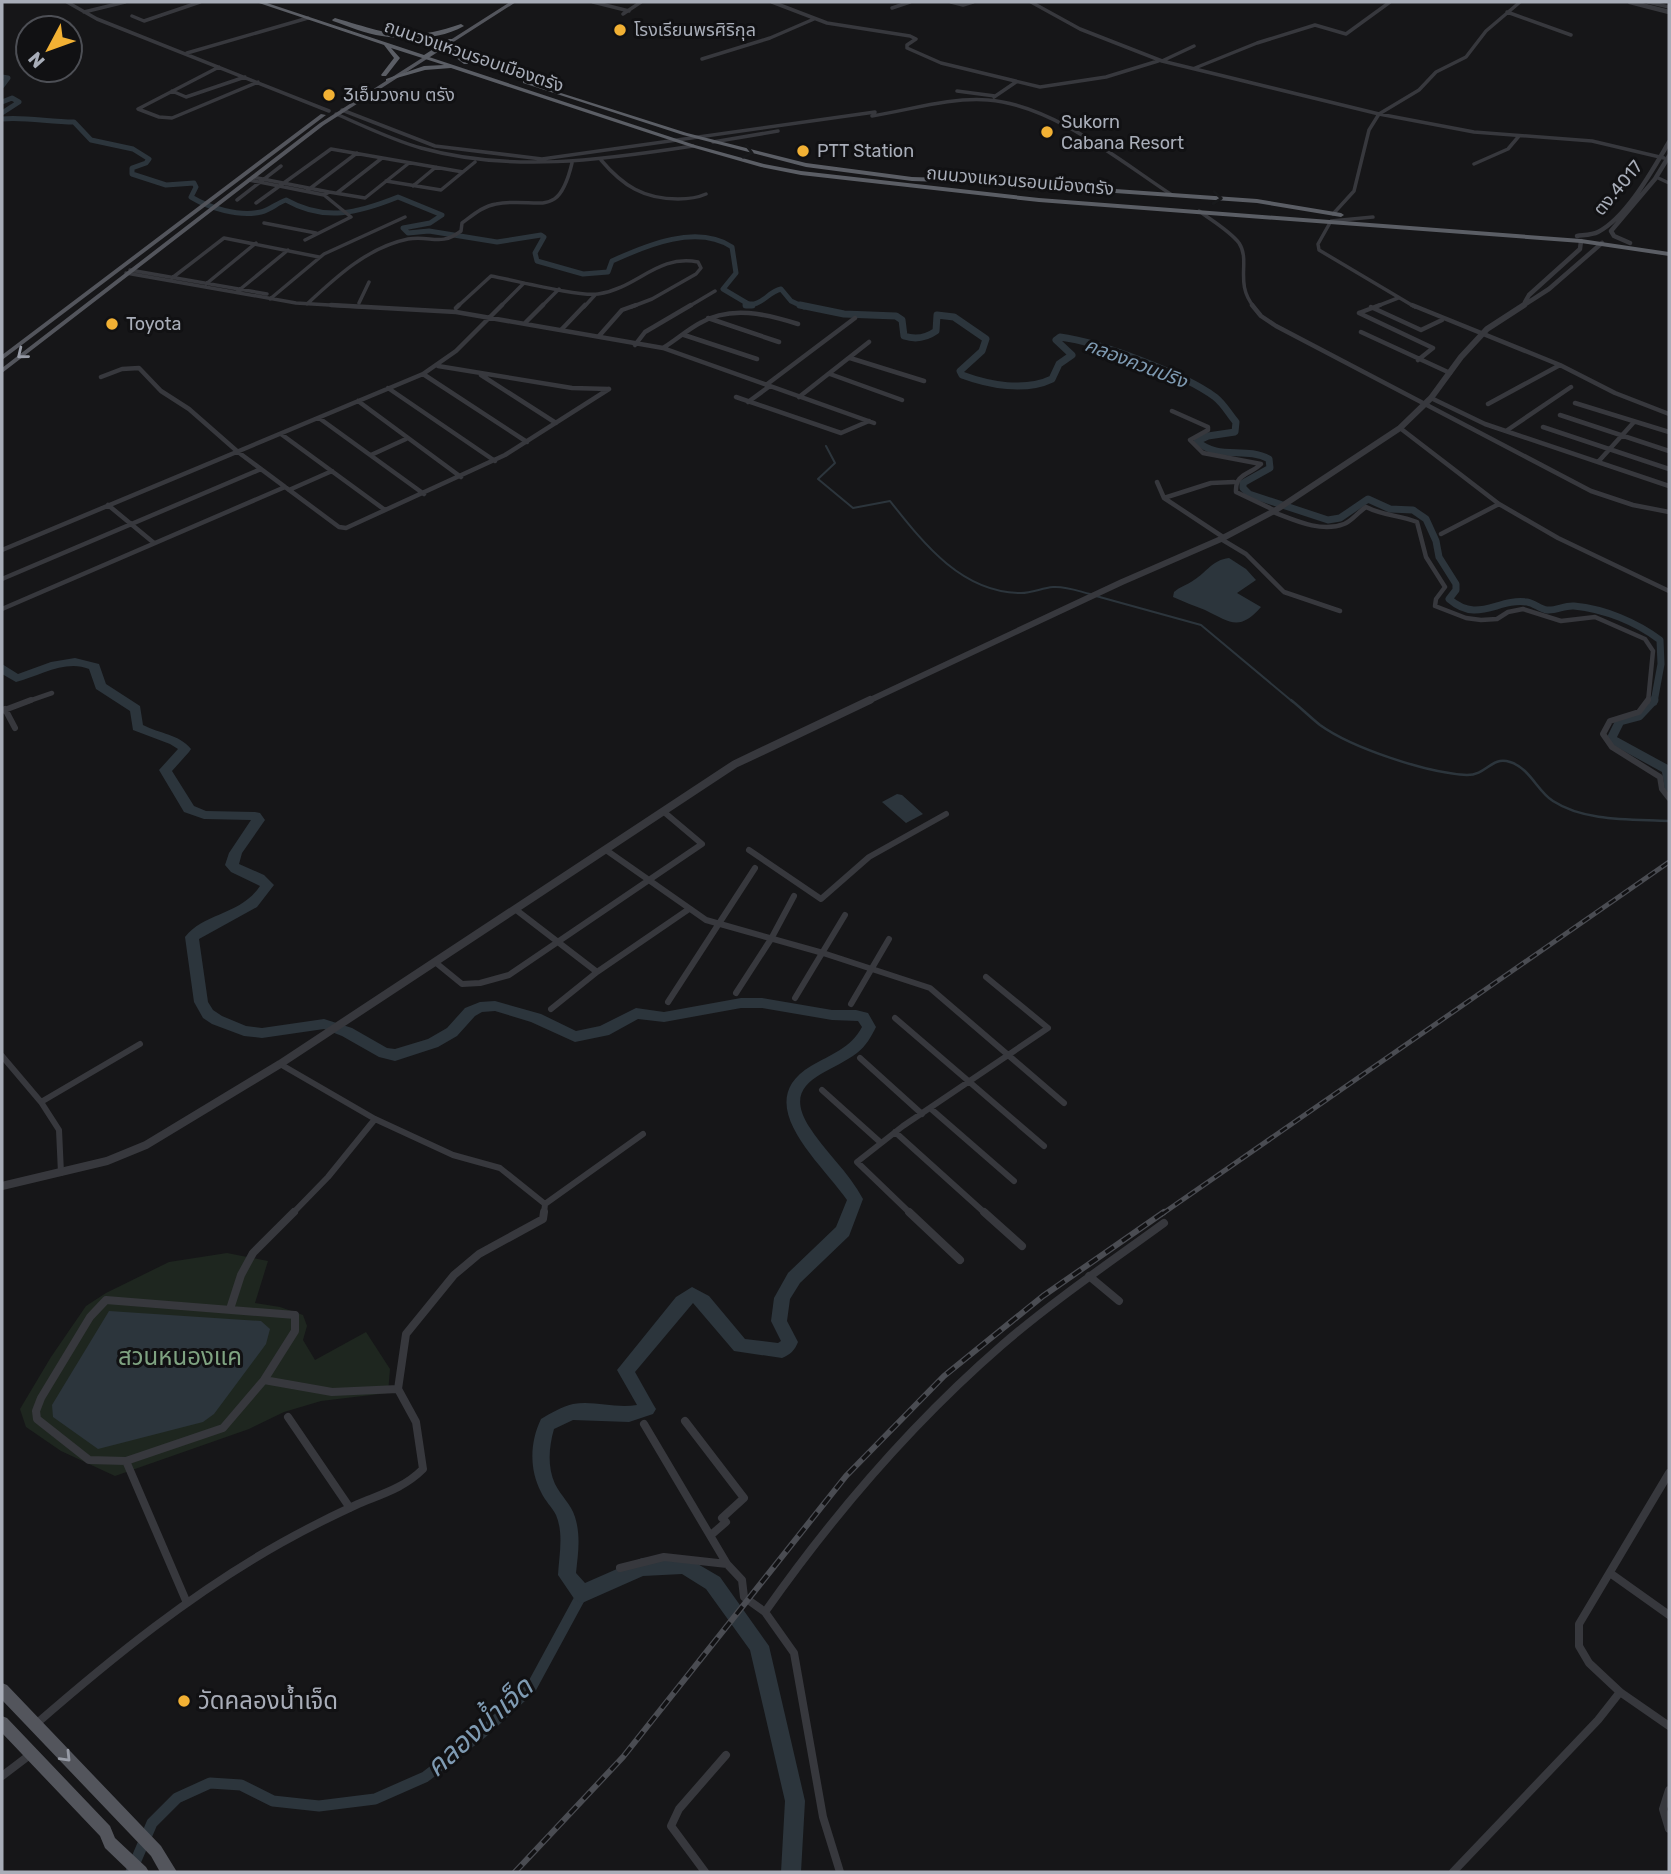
<svg xmlns="http://www.w3.org/2000/svg" width="1671" height="1874" viewBox="0 0 1671 1874" font-family="Rubik,'Noto Sans Thai',sans-serif">
	<rect width="100%" height="100%" fill="#161618"/>
	<path fill="#1e261f" d="M 227,1253 L 268,1261 L 255,1303 L 280,1307 L 303,1315 L 307,1326 L 303,1340 L 315,1360 L 366,1332 L 390,1369 L 388,1393 L 321,1401 L 284,1412 L 249,1429 L 115,1476 L 61,1451 L 26,1427 L 20,1409 L 51,1357 L 86,1306 L 106,1293 L 169,1262 Z"/>
	<path fill="#2c353c" d="M 1229,558 L 1246,569 L 1256,580 L 1237,593 L 1261,607 C 1239,632 1230,622 1205,610 C 1195,606 1184,602 1173,597 L 1174,592 C 1181,586 1187,585 1194,580 C 1207,572 1212,560 1229,558 Z
		M 897,794 L 902,795 L 923,814 L 906,823 L 882,802 Z
		M 109,1311 L 261,1321 L 270,1329 L 266,1344 L 214,1414 L 203,1422 L 98,1449 L 53,1417 L 52,1405 Z"/>
	<g fill="none" stroke-linecap="round" stroke-linejoin="round">
		<path stroke="#2c353c" stroke-width="2" d="M 826,446 L 835,463 L 818,479 L 853,508 L 890,501 C 924,544 962,593 1021,593 C 1032,593 1042,588 1053,587 C 1066,586 1078,591 1090,594
			M 1096,596 L 1201,625 L 1293,702"/>
		<path stroke="#2c353c" stroke-width="2.5" d="M 1291,700 C 1301,708 1310,717 1320,725 C 1352,748 1427,773 1467,775 C 1487,775 1491,756 1510,762 C 1530,768 1537,791 1553,801 C 1585,822 1633,819 1669,821"/>
		<path stroke="#2c353c" stroke-width="5" d="M 2,77 L 8,78 L 2,86
			M 2,102 L 12,98 L 19,102 L 2,113
			M 2,119 C 27,117 49,122 74,122 L 91,140 L 133,149 L 149,159 L 146,163 L 132,168 L 132,174 L 166,185 L 194,183 L 196,187 L 191,197 C 209,208 239,217 261,212 C 270,210 277,203 286,200 C 325,222 358,213 398,197 L 442,215 L 430,223 L 403,228 L 408,233 L 429,231 L 497,242 L 541,235 L 544,237 L 535,253 L 537,261 L 583,274 L 608,272 L 612,261 C 647,245 697,224 732,247 L 736,273 L 723,289 L 750,305 C 765,303 768,292 781,289 L 791,301 L 804,307"/>
		<path stroke="#2c353c" stroke-width="7" d="M 746,305 L 752,305
			M 800,305 L 844,314 L 896,316 L 902,320 L 904,336 C 916,340 926,338 936,331 L 937,315 L 954,317 L 986,339 L 982,351 L 960,371 L 962,375 C 989,385 1025,392 1052,379 L 1059,364 L 1072,355 L 1056,340 L 1060,337 C 1099,342 1184,374 1215,397 C 1224,404 1229,414 1236,422 L 1235,432 L 1208,436 L 1197,441 C 1218,461 1245,446 1269,459 L 1270,468 L 1243,483 L 1243,488 L 1249,494 L 1328,520 L 1340,518 L 1368,499 L 1390,509 L 1413,510 L 1426,519 L 1436,541 L 1439,557 L 1456,584 L 1456,590 L 1449,599 C 1478,624 1497,598 1527,602 C 1534,603 1540,609 1547,610 C 1556,611 1565,605 1574,606 C 1605,609 1636,622 1660,640 L 1661,664 L 1654,702"/>
		<path stroke="#2c353c" stroke-width="9" d="M 1654,700 L 1639,716 L 1620,721 L 1611,739 L 1666,769 L 1669,787"/>
		<path stroke="#2c353c" stroke-width="11" d="M 131,1872 L 152,1823 L 177,1798 L 210,1783 L 241,1785 L 273,1801 L 319,1806 L 375,1799 L 425,1777 L 482,1733 L 531,1688 L 582,1594"/>
		<path fill="#2c353c" fill-rule="evenodd" d="M 75,658 L 99,664 L 106,684 L 140,706 L 143,725 C 160,734 179,734 191,749 L 189,752 L 172,771 L 194,806 L 206,811 L 255,812 L 260,813 L 265,820 L 242,853 L 239,864 L 264,875 L 274,885 L 257,907 L 199,939 L 208,1002 L 213,1010 L 222,1016 L 246,1026 L 262,1028 L 324,1019 L 352,1028 L 387,1048 L 395,1049 L 428,1039 L 447,1028 L 465,1008 L 480,1002 L 495,1001 L 541,1014 L 576,1031 L 600,1026 L 636,1008 L 664,1012 L 741,998 L 762,998 L 832,1010 L 856,1010 L 868,1013 L 876,1027 C 871,1037 866,1046 857,1053 C 830,1074 781,1080 808,1125 C 824,1151 849,1172 863,1199 L 849,1236 L 800,1283 L 790,1299 L 787,1321 L 798,1342 C 795,1350 790,1355 782,1358 L 734,1351 L 693,1303 L 635,1372 L 653,1404 L 656,1409 L 653,1414 L 629,1422 L 573,1420 L 554,1429 C 549,1446 547,1467 555,1484 C 561,1496 571,1504 575,1517 C 581,1536 578,1554 576,1573 L 585,1583 L 642,1558 L 684,1556 L 720,1577 L 769,1646 L 805,1801 L 801,1872 L 781,1872 L 785,1801 L 750,1650 L 706,1589 L 682,1574 L 643,1576 L 582,1603 L 575,1600 L 558,1575 C 559,1556 564,1534 556,1515 C 552,1507 545,1501 541,1492 C 529,1469 530,1442 541,1419 C 551,1413 561,1407 573,1404 C 594,1400 615,1409 637,1405 L 617,1370 L 676,1297 L 692,1287 L 709,1296 L 745,1339 L 778,1343 L 781,1341 L 771,1321 L 774,1298 L 788,1273 L 836,1227 L 847,1200 C 821,1162 749,1103 811,1066 C 830,1055 851,1048 862,1027 L 858,1021 L 832,1020 L 762,1008 L 741,1008 L 664,1022 L 638,1019 L 609,1035 L 575,1042 L 531,1022 L 495,1011 L 482,1012 L 475,1016 L 457,1036 L 438,1047 L 395,1061 L 379,1057 L 342,1036 L 324,1029 L 262,1038 L 244,1036 L 212,1024 L 203,1018 L 194,1002 L 185,937 C 204,913 241,915 260,886 L 231,872 L 225,865 L 229,853 L 251,820 L 204,819 L 184,812 L 159,770 L 178,749 L 170,744 L 133,730 L 130,711 L 96,689 L 89,669 C 66,659 39,676 16,682 L 2,674 L 2,664 L 18,674 L 51,662 Z"/>
		<path stroke="#37383d" stroke-width="3.5" d="M 67,2 L 97,19 L 329,111
			M 593,2 L 629,11
			M 772,2 L 827,23 L 910,36 L 916,39 L 907,45 L 907,48 L 941,63 L 1040,87 L 1106,77 L 1158,61
			M 951,2 L 963,5 L 973,2
			M 1031,2 L 1080,29 L 1162,61 L 1379,114 L 1474,132 L 1592,141 L 1664,158
			M 1648,2 L 1669,7
			M 892,8 L 910,2
			M 84,12 L 125,2
			M 1507,12 L 1571,35
			M 623,14 L 641,2
			M 132,16 L 144,21 L 200,2
			M 187,53 L 308,18
			M 702,59 L 770,38 L 814,19
			M 1162,61 L 1194,46
			M 219,67 L 138,109 L 159,117 L 172,118 L 258,82
			M 1195,68 L 1257,43 L 1315,25 L 1346,34 L 1390,2
			M 172,91 L 186,97 L 245,77
			M 957,91 L 995,96
			M 994,97 L 1016,82
			M 342,110 L 435,146 L 542,159 L 875,112
			M 336,114 C 364,126 392,140 421,148 C 511,173 602,160 693,146
			M 872,116 C 910,110 950,97 988,100 C 1053,105 1120,161 1172,195
			M 713,142 L 778,131
			M 601,160 C 623,186 644,199 678,199 C 688,199 697,198 706,194
			M 1474,164 L 1508,149 L 1519,136
			M 1656,177 L 1669,183
			M 249,180 L 324,195 L 329,192 L 253,177
			M 386,181 L 441,190 L 475,162
			M 413,186 L 436,167
			M 308,190 L 357,153
			M 329,192 L 365,198 L 409,163
			M 337,193 L 382,158
			M 237,200 L 281,166
			M 256,203 L 331,149 L 463,172
			M 1199,211 C 1211,220 1230,231 1239,243 C 1251,261 1234,283 1254,307
			M 1333,214 L 1354,191 L 1369,130 L 1379,114 L 1419,90 L 1436,72 L 1466,57 L 1486,31 L 1520,2
			M 1373,217 L 1331,221 L 1318,244 L 1319,250 L 1415,307
			M 264,223 L 316,233
			M 305,240 L 351,217 L 324,195
			M 130,270 L 267,294
			M 126,273 L 296,303 L 363,307
			M 172,278 L 224,238 L 319,257
			M 206,284 L 256,243
			M 238,291 L 288,250
			M 270,299 L 324,254 L 405,217
			M 359,303 L 369,282
			M 307,304 C 336,277 368,247 408,239 C 431,235 440,247 461,231 L 462,223 C 473,215 483,206 496,204 C 539,196 558,222 572,163
			M 457,307 L 491,276 C 514,280 579,297 598,294 C 638,288 657,254 698,262 L 701,268 L 696,274 L 652,299 L 631,307
			M 500,307 L 524,283
			M 541,307 L 559,289
			M 584,307 L 595,295
			M 688,307 L 715,291
			M 1375,307 L 1398,298"/>
		<path stroke="#37383d" stroke-width="4.5" d="M 331,305 L 456,312 L 663,348 L 874,423
			M 1252,305 L 1261,316 L 1276,326 L 1591,491 L 1633,505 L 1669,512
			M 1412,305 L 1560,365 L 1615,393 L 1669,414
			M 1371,307 L 1421,330 L 1442,320
			M 456,308 L 459,305
			M 1359,313 L 1433,348 L 1418,360
			M 1359,313 L 1380,305
			M 708,318 L 779,342
			M 526,322 L 543,305
			M 562,329 L 585,305
			M 1361,332 L 1450,373
			M 684,335 L 757,359
			M 599,336 L 622,310 L 636,305
			M 635,345 L 645,332 L 691,305
			M 663,348 C 676,340 687,330 700,323 C 731,305 766,314 798,324
			M 850,358 L 924,381
			M 438,366 L 572,388 L 609,389
			M 423,374 L 527,442
			M 830,374 L 902,400
			M 481,375 L 556,423
			M 101,377 L 122,369 L 139,368 L 161,391 L 189,409 L 238,452 L 339,527 L 346,528 L 505,455 L 609,389
			M 766,385 L 855,318
			M 388,388 L 495,461
			M 736,397 L 841,433 L 869,421
			M 799,397 L 869,342
			M 1431,398 L 1485,424 L 1669,486
			M 358,401 L 461,477
			M 748,402 L 770,386
			M 1575,403 L 1669,432
			M 1488,404 L 1560,365
			M 1172,411 L 1208,427 L 1208,430 L 1190,440 L 1203,453 L 1261,464 C 1250,475 1235,473 1236,492 L 1276,511
			M 1560,415 L 1669,451
			M 319,418 L 424,494
			M 1543,427 L 1669,469
			M 1400,428 L 1499,504 L 1558,538 L 1669,591
			M 1506,431 L 1571,387
			M 281,434 L 385,510
			M 371,455 L 406,439
			M 1598,462 L 1634,422
			M 1157,482 L 1164,498 L 1223,537
			M 289,490 L 332,471
			M 1164,498 L 1211,483 L 1234,482
			M 108,505 L 154,543
			M 1273,512 C 1294,520 1321,533 1344,524 C 1352,521 1358,512 1366,507 C 1384,516 1399,515 1417,522 L 1426,557 L 1445,587 L 1436,599 L 1435,606 L 1466,618 L 1481,620 L 1497,619 L 1508,612 L 1523,609 L 1561,621 L 1595,617 L 1645,639 L 1653,651 L 1648,702
			M 1441,534 L 1499,504
			M 1221,539 L 1246,554 L 1284,592 L 1340,611
			M 2,550 L 423,374 L 456,351 L 502,305
			M 2,579 L 261,469
			M 2,609 L 285,487
			M 26,702 L 52,693"/>
		<path stroke="#37383d" stroke-width="6" d="M 1648,700 L 1639,712 L 1610,721 L 1603,734 L 1612,747 L 1660,777 L 1662,789 L 1669,798
			M 5,709 L 15,728
			M 2,711 L 31,700
			M 606,850 L 706,920 L 823,953 L 930,988 L 1064,1103
			M 749,850 L 821,899 L 869,857 L 946,814
			M 515,909 L 597,972
			M 435,962 L 462,984 L 480,983 L 509,975 L 702,844 L 664,812
			M 736,993 L 771,939 L 794,896
			M 795,998 L 845,915
			M 668,1002 L 755,868
			M 851,1004 L 889,939
			M 551,1009 L 597,972 L 689,909
			M 895,1018 L 1044,1146
			M 2,1056 L 41,1102 L 59,1130 L 61,1173
			M 860,1058 L 922,1114
			M 280,1064 L 375,1119 L 453,1155 L 500,1168 L 545,1204
			M 822,1090 L 880,1142
			M 41,1102 L 140,1044
			M 930,1108 L 1014,1181
			M 895,1132 L 986,1214
			M 545,1204 L 643,1134
			M 292,1214 L 328,1177 L 375,1119
			M 544,1214 L 545,1204
			M 911,1214 L 857,1162 L 903,1126 L 1048,1028 L 986,977"/>
		<path stroke="#37383d" stroke-width="8" d="M 909,1212 L 960,1260
			M 984,1212 L 1022,1246
			M 1089,1276 L 1119,1301
			M 106,1300 L 295,1315 L 295,1331 L 264,1380 L 223,1428 L 126,1461 L 89,1460 L 37,1419 L 36,1411 L 41,1398 L 90,1317 Z
			M 230,1309 L 241,1275 L 253,1253 L 294,1212
			M 264,1380 L 332,1392 L 398,1389
			M 288,1417 L 350,1508
			M 685,1421 L 744,1498 L 722,1518 L 726,1522 L 711,1535
			M 644,1424 L 727,1564
			M 126,1461 L 187,1603
			M 620,1568 L 664,1557 L 727,1564 L 742,1580 L 744,1597 L 765,1612
			M 1610,1573 L 1669,1615
			M 1620,1692 L 1669,1726
			M 36,1724 C 113,1657 192,1593 281,1543 C 306,1529 332,1516 358,1504 C 382,1494 404,1488 423,1469 L 416,1422 L 398,1389 L 406,1334 L 454,1275 L 479,1254 L 543,1219 L 544,1212
			M 2,1776 L 31,1754
			M 1669,1790 L 1663,1809 L 1669,1829
			M 705,1872 L 671,1826 L 679,1809 L 726,1755
			M 840,1872 L 823,1817 L 794,1653 L 765,1612 C 834,1514 911,1424 1002,1345 C 1053,1301 1109,1263 1164,1223
			M 1453,1872 L 1598,1720 L 1620,1692 L 1589,1663 L 1579,1646 L 1579,1624 L 1669,1473"/>
		<path stroke="#37383d" stroke-width="4.5" d="M 1630,2 L 1669,12
			M 1577,236 C 1584,235 1592,235 1598,232 C 1627,217 1653,169 1669,142
			M 1630,243 L 1614,236 L 1611,231 L 1655,179 L 1669,156
			M 1525,302 L 1529,295 L 1580,249 L 1581,241
			M 1521,307 L 1549,289 L 1602,243"/>
		<path stroke="#37383d" stroke-width="6" d="M 866,702 L 1122,582 L 1221,539 L 1276,510 L 1400,428 L 1431,398 L 1461,357 L 1487,329 L 1524,305"/>
		<path stroke="#37383d" stroke-width="8" d="M 2,1186 L 107,1161 L 146,1145 L 280,1064 L 735,764 L 870,700"/>
		<path fill="#53555c" fill-rule="evenodd" d="M 510,2 L 516,2 L 324,125 L 2,373 L 2,368 L 320,123 Z
			M 321,114 L 326,115 L 2,360 L 2,355 Z
			M 2,1683 L 7,1685 L 161,1846 L 177,1872 L 160,1872 L 151,1856 L 2,1700 Z
			M 2,1716 L 7,1718 L 110,1826 L 115,1838 L 146,1867 L 149,1872 L 130,1872 L 105,1848 L 100,1836 L 2,1733 Z"/>
		<path fill="#5b5e65" fill-rule="evenodd" d="M 256,2 L 264,2 L 424,55 L 449,39 L 453,39 L 456,52 L 468,62 L 468,64 L 464,64 L 451,54 L 449,44 L 429,57 L 695,145 L 764,164 L 801,171 L 1039,198 L 1581,239 L 1669,252 L 1669,256 L 1581,243 L 1039,202 L 801,175 L 761,167 L 691,147 L 451,68 L 425,70 L 386,81 L 386,79 L 424,66 L 444,65 L 391,48 L 400,58 L 386,76 L 382,76 L 381,75 L 394,58 L 384,45 Z
			M 335,18 C 387,33 407,43 461,24 L 464,26 C 439,40 408,40 382,36 C 366,34 348,26 333,21 L 332,20 Z
			M 523,81 L 687,133 L 806,163 L 912,177 L 974,179 L 1257,199 L 1341,213 L 1344,215 L 1341,217 L 1257,203 L 974,183 L 912,181 L 806,167 L 683,135 L 523,83 Z"/>
		<g stroke="#4a4c52" stroke-width="5">
			<path id="rail-far1" d="M 1162,1214 L 1669,862"/>
		</g>
		<g stroke="#4a4c52" stroke-width="6">
			<path id="rail" d="M 515,1872 L 623,1757 L 846,1476 L 944,1376 L 1043,1296 L 1164,1212"/>
		</g>
		<use href="#rail-far1" stroke="#111113" stroke-width="2.5" stroke-dasharray="8" stroke-linecap="butt"/>
		<use href="#rail" stroke="#111113" stroke-width="3.5" stroke-dasharray="10" stroke-linecap="butt"/>
	</g>
	<defs><path id="oneway-chevron" d="M-2-3.5L2.5 0L-2 3.5" fill="none" stroke-width="1.6" stroke-linecap="round" stroke-linejoin="round" transform="scale(1.75)"/></defs>
	<g stroke="#18191b">
		<use href="#oneway-chevron" transform="translate(748 152) rotate(14)"/>
		<use href="#oneway-chevron" transform="translate(1217 198) rotate(5)"/>
	</g>
	<g stroke="#979ba6">
		<use href="#oneway-chevron" transform="translate(22 354) rotate(141)"/>
		<use href="#oneway-chevron" transform="translate(66 1757) rotate(46)"/>
	</g>
	<g fill="#f2b134" stroke="#111113" stroke-width="2.5">
		<circle cx="620" cy="30" r="7"/>
		<circle cx="329" cy="95" r="7"/>
		<circle cx="1047" cy="132" r="7"/>
		<circle cx="803" cy="151" r="7"/>
		<circle cx="112" cy="324" r="7"/>
		<circle cx="184" cy="1701" r="7"/>
	</g>
	<g text-anchor="middle" dominant-baseline="central" stroke-width="6" stroke-linejoin="round" paint-order="stroke">
		<g font-size="18" fill="#a8adb8" stroke="#111113" text-anchor="start">
			<text x="634" y="30">โรงเรียนพรศิริกุล</text>
			<text x="343" y="95">3เอ็มวงกบ ตรัง</text>
			<text x="1061" y="122">Sukorn<tspan x="1061" dy="21">Cabana Resort</tspan></text>
			<text x="817" y="151">PTT Station</text>
			<text x="126" y="324">Toyota</text>
		</g>
		<g font-size="18" fill="#a8adb8" stroke="#111113">
			<text transform="translate(474 56) rotate(19)">ถนนวงแหวนรอบเมืองตรัง</text>
			<text transform="translate(1020 181) rotate(5)">ถนนวงแหวนรอบเมืองตรัง</text>
			<text transform="translate(1618 188) rotate(-50)">ตง.4017</text>
		</g>
		<g font-size="19" font-style="italic" fill="#7f9bb3" stroke="#111113">
			<text transform="translate(1136 363) rotate(21)">คลองควนปริง</text>
		</g>
		<g font-size="24" fill="#7fa381" stroke="#111113">
			<text x="180" y="1357">สวนหนองแค</text>
		</g>
		<g font-size="24" fill="#a8adb8" stroke="#111113" text-anchor="start">
			<text x="198" y="1701">วัดคลองน้ำเจ็ด</text>
		</g>
		<g font-size="28" font-style="italic" fill="#7f9bb3" stroke="#111113">
			<text transform="translate(479 1727) rotate(-42)">คลองน้ำเจ็ด</text>
		</g>
	</g>
	<rect width="1671" height="1874" fill="none" stroke="#a8adb8" stroke-width="7"/>
	<g transform="translate(49 49) rotate(229)"><circle r="33" fill="#111113" stroke="#4d4f55" stroke-width="2"/>
	<path d="M0-5L12 26L0 18L-12 26Z" fill="#f2b134"/>
	<text y="-10" font-size="19" font-weight="bold" text-anchor="middle" fill="#a8adb8">N</text>
	</g>
</svg>
